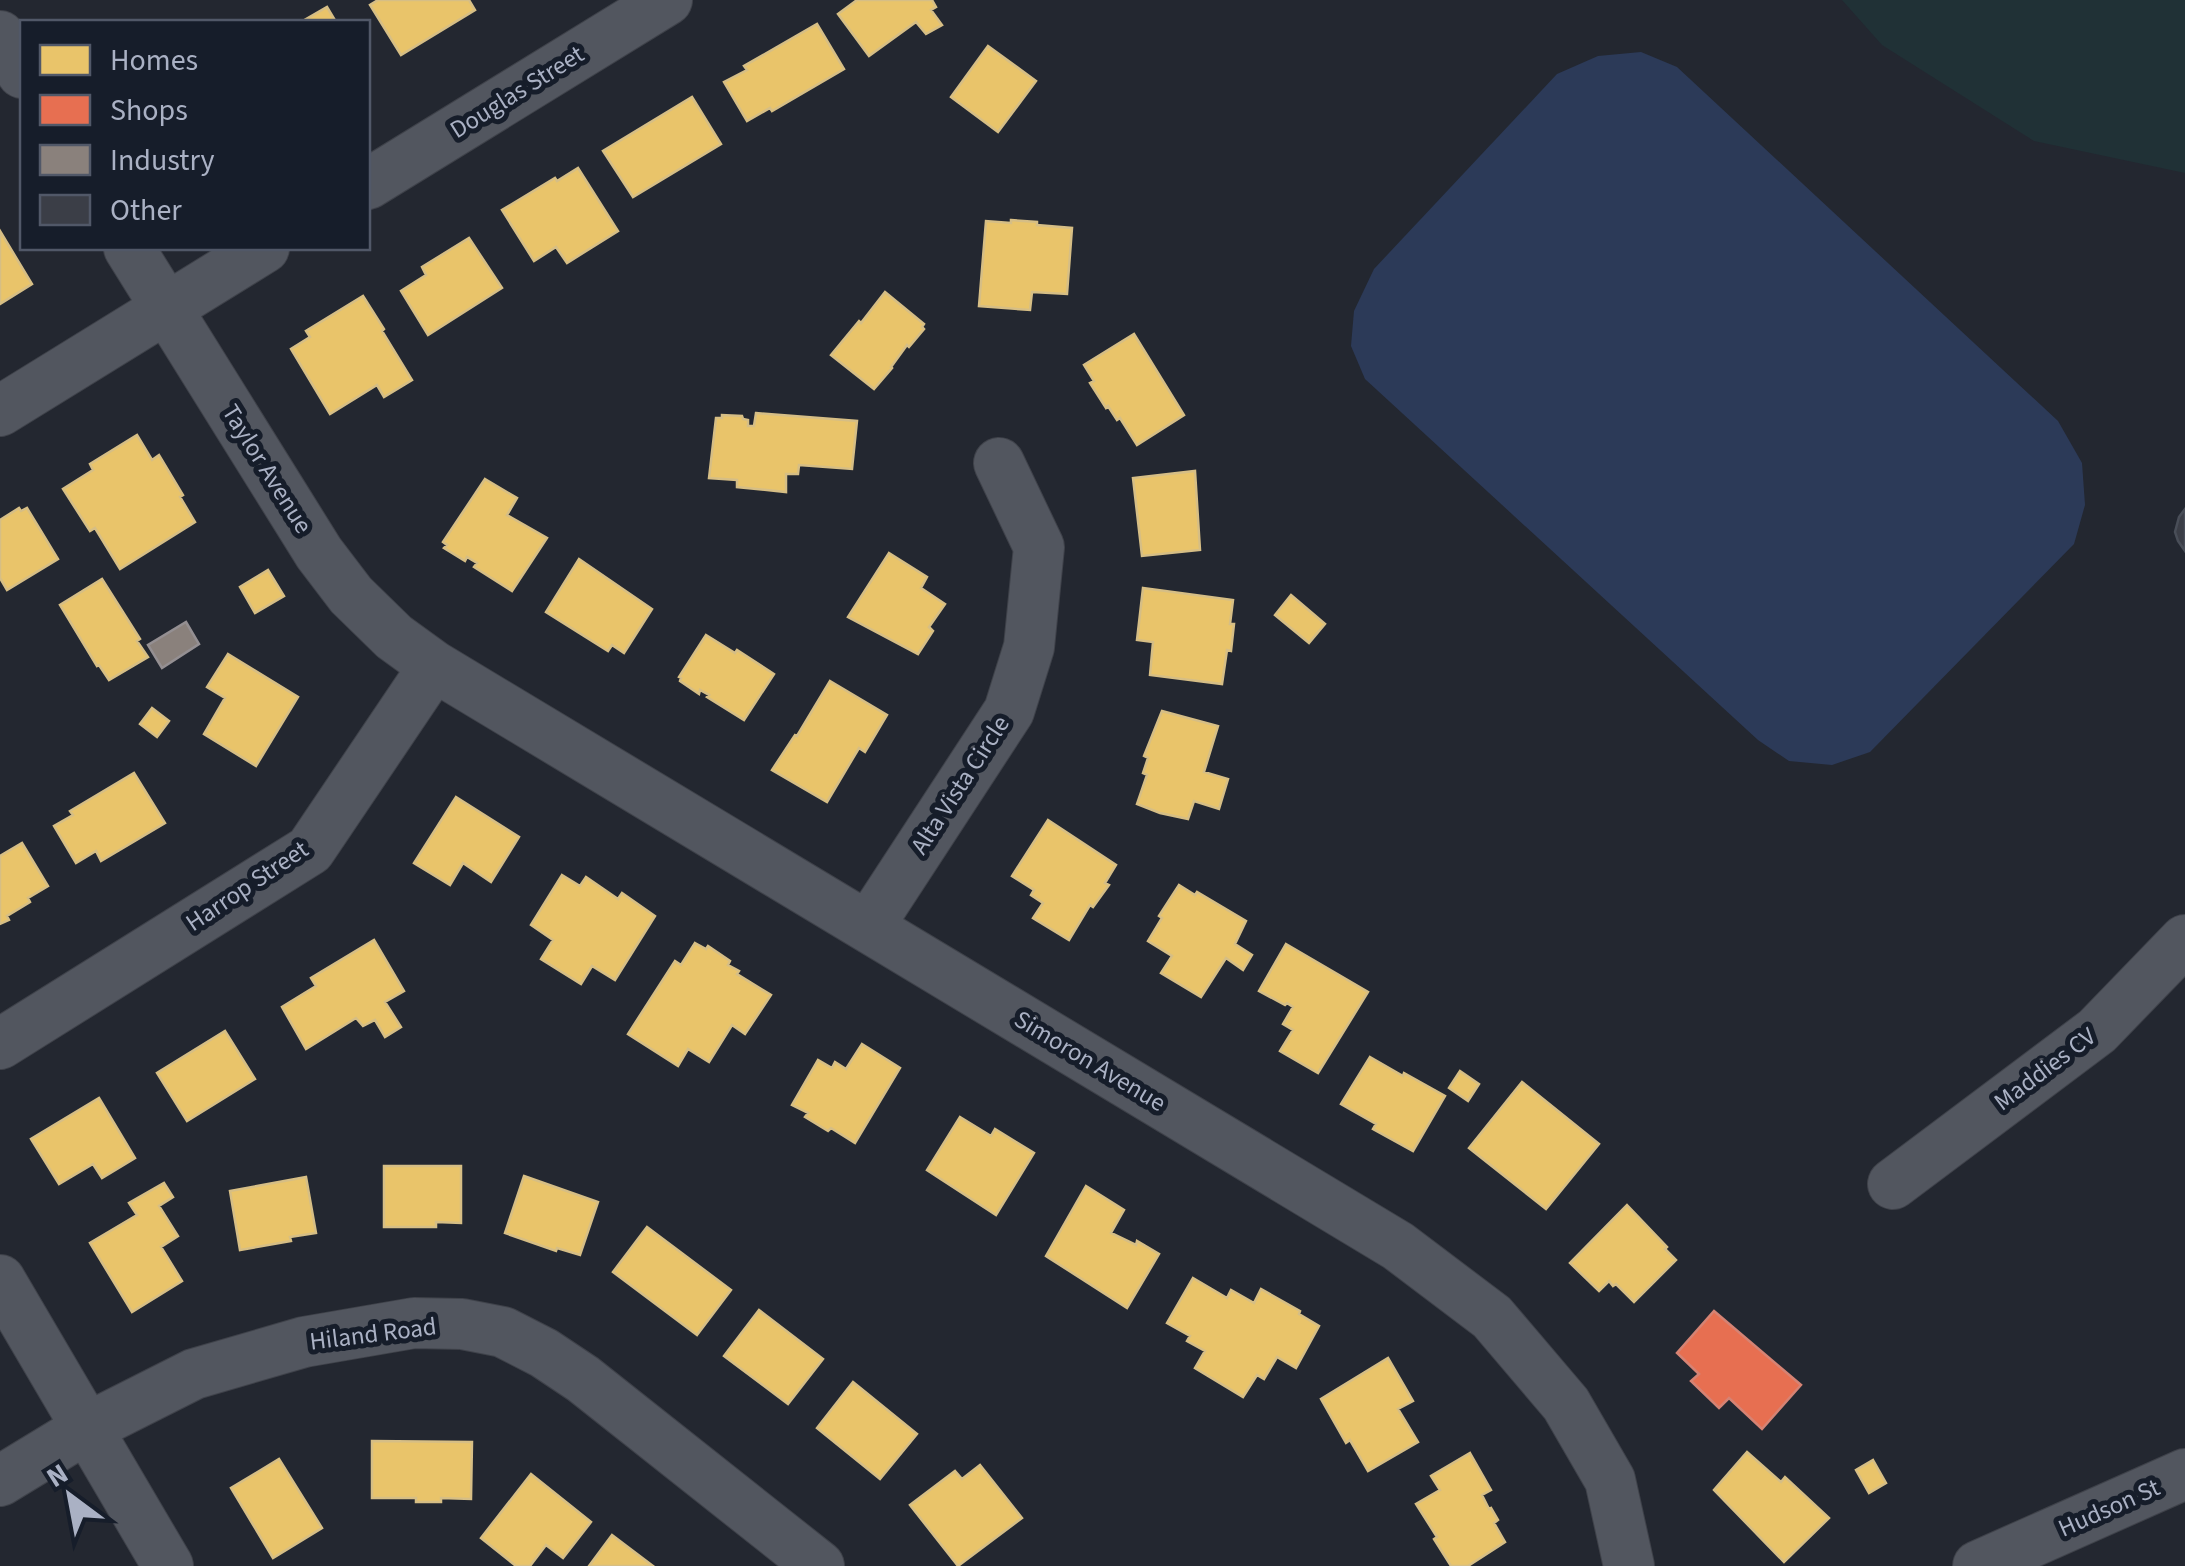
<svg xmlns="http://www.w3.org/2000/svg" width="2185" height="1566" viewBox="0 0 2185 1566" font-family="'Source Sans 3',sans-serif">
	<rect width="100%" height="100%" fill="#232730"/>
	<path fill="#203136" d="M 1842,0 L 2185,0 L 2185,173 L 2034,141 L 1882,45 Z"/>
	<path fill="#2c3a58" d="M 1641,52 L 1677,67 L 2058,421 L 2082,463 L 2085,505 L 2074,544 L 1870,752 L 1832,765 L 1789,761 L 1758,740 L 1365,379 L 1351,346 L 1354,311 L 1374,269 L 1557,74 L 1598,56 Z"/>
	<path fill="#e9c46a" stroke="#d6be85" stroke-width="2.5" d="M 378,0 L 469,0 L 475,10 L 401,55 L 370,5 Z
		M 857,0 L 932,0 L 936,7 L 931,10 L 942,25 L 926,34 L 916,22 L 869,56 L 838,14 Z
		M 327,7 L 336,22 L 301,22 Z
		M 817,24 L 844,69 L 772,111 L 770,108 L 747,121 L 724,82 L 747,70 L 744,66 Z
		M 988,46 L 1036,81 L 998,132 L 951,97 Z
		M 692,97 L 721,144 L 633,197 L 603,151 Z
		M 578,168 L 618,231 L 567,263 L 556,247 L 534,261 L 502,210 L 555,178 L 557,181 Z
		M 1011,220 L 1037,222 L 1037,225 L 1072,228 L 1067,294 L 1032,292 L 1030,310 L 979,306 L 986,221 L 1011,223 Z
		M 0,231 L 32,284 L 0,304 Z
		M 469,238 L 502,288 L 428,335 L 401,291 L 426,275 L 422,267 Z
		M 885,292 L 924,324 L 922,327 L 924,329 L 909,347 L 907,345 L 891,367 L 892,368 L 874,389 L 831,355 L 859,321 L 861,323 Z
		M 363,296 L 384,329 L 382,331 L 412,380 L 384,397 L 377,385 L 330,414 L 291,349 L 310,337 L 306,331 Z
		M 1134,334 L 1184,415 L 1137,445 L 1120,418 L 1117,420 L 1108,406 L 1106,408 L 1090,383 L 1094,381 L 1084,365 Z
		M 756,413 L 857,421 L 852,469 L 799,465 L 798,474 L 786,474 L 786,492 L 737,487 L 737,480 L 709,478 L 716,418 L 722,418 L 722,415 L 742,416 L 743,419 L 748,420 L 748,426 L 754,426 Z
		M 137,435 L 152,460 L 159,455 L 183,495 L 180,497 L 195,522 L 120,569 L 95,528 L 90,531 L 63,489 L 93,470 L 90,464 Z
		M 1195,471 L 1200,550 L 1142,556 L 1133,478 Z
		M 485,479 L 517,498 L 507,515 L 547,538 L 512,591 L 474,567 L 477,563 L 467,557 L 465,561 L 444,548 L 447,545 L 443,542 Z
		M 19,508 L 21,511 L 27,508 L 58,559 L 7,590 L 0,578 L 0,520 Z
		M 889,553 L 927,577 L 921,588 L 945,604 L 929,627 L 933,631 L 918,654 L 848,617 Z
		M 579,559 L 652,609 L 624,653 L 612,645 L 608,651 L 546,612 Z
		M 268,570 L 284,596 L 255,613 L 240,587 Z
		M 102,579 L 140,639 L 137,641 L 148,657 L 109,680 L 99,665 L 97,666 L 60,605 Z
		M 1143,588 L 1233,600 L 1230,624 L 1234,624 L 1231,651 L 1227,650 L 1222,684 L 1150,675 L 1153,642 L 1137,640 Z
		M 1291,595 L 1325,624 L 1309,643 L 1275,615 Z
		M 706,635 L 735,653 L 737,650 L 774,674 L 744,720 L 707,697 L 709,695 L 700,690 L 699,694 L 680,681 L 681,678 L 679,677 Z
		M 228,654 L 298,697 L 256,766 L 204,734 L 225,698 L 207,687 Z
		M 830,681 L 887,715 L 865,752 L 859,748 L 827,802 L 772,770 L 795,735 L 797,736 Z
		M 152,708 L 169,721 L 157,737 L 140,724 Z
		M 1162,711 L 1218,726 L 1204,772 L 1228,779 L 1219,809 L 1194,801 L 1188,819 L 1160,813 L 1137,804 L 1147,775 L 1143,773 L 1148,758 L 1144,756 Z
		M 134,773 L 165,823 L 101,861 L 96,851 L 76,863 L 54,826 L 73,815 L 70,811 Z
		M 456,797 L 519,837 L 491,882 L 463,863 L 450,885 L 414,863 Z
		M 1048,820 L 1116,865 L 1105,883 L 1109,885 L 1093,907 L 1090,905 L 1069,940 L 1033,918 L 1043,903 L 1031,895 L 1034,890 L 1012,876 Z
		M 22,843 L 48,886 L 28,898 L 30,902 L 7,916 L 9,920 L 0,924 L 0,856 Z
		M 562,875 L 580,886 L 586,877 L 618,899 L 622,893 L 655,916 L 615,980 L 592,966 L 581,984 L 541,959 L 553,940 L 531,925 Z
		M 1179,885 L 1195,895 L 1197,892 L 1246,921 L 1235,944 L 1252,955 L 1243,970 L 1226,958 L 1201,997 L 1161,973 L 1172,956 L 1148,941 L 1162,918 L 1159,916 Z
		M 374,940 L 404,991 L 385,1002 L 401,1027 L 385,1037 L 375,1020 L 363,1026 L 356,1018 L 306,1049 L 282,1007 L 316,986 L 311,978 Z
		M 695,943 L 706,949 L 708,946 L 730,961 L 728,965 L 739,971 L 737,974 L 771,995 L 745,1034 L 732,1025 L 709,1062 L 688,1049 L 678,1066 L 628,1034 L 675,961 L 681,965 Z
		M 1286,944 L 1368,992 L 1318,1073 L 1280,1051 L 1293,1030 L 1283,1024 L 1293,1007 L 1287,1003 L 1285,1005 L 1259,991 Z
		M 225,1031 L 255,1079 L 187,1121 L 157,1073 Z
		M 862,1044 L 900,1068 L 855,1143 L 831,1128 L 828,1131 L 805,1117 L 808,1113 L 792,1105 L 818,1060 L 832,1068 L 835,1062 L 846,1069 Z
		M 1370,1057 L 1403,1076 L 1404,1073 L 1445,1096 L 1413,1151 L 1373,1129 L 1376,1124 L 1341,1104 Z
		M 1460,1071 L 1479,1084 L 1468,1101 L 1449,1088 Z
		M 1522,1082 L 1599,1144 L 1546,1209 L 1469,1148 Z
		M 99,1098 L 135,1158 L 102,1178 L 93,1164 L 59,1184 L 31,1139 Z
		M 960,1117 L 991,1136 L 995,1129 L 1034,1153 L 996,1215 L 927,1170 Z
		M 384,1166 L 461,1166 L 461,1223 L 436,1222 L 436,1227 L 384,1227 Z
		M 524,1176 L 598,1202 L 580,1255 L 557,1248 L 556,1251 L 505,1233 Z
		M 306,1177 L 316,1233 L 290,1237 L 291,1241 L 240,1250 L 230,1191 Z
		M 164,1183 L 173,1197 L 159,1206 L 178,1236 L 161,1247 L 182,1281 L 132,1312 L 90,1243 L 137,1215 L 129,1203 Z
		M 1086,1186 L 1124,1210 L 1111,1233 L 1136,1245 L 1137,1241 L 1159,1254 L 1127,1308 L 1046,1256 Z
		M 1627,1205 L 1667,1247 L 1665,1249 L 1676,1260 L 1634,1302 L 1616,1284 L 1613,1286 L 1609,1281 L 1599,1291 L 1570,1263 Z
		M 647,1227 L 731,1290 L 697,1335 L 613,1272 Z
		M 1193,1278 L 1227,1298 L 1231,1290 L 1254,1303 L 1261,1289 L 1300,1311 L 1299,1314 L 1319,1326 L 1296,1368 L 1277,1357 L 1264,1379 L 1257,1375 L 1243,1397 L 1195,1368 L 1205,1351 L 1187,1341 L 1190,1336 L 1167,1323 Z
		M 759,1310 L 823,1359 L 788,1404 L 724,1356 Z
		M 1388,1358 L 1413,1401 L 1398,1409 L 1418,1442 L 1368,1471 L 1350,1440 L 1346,1443 L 1321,1399 Z
		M 853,1382 L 917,1434 L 880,1479 L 817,1428 Z
		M 372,1441 L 472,1442 L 471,1499 L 441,1498 L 441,1502 L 416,1502 L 416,1498 L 372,1498 Z
		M 1747,1452 L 1781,1482 L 1785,1477 L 1829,1518 L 1784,1562 L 1714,1490 Z
		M 1470,1453 L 1491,1490 L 1482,1495 L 1489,1509 L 1491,1508 L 1498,1520 L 1494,1523 L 1505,1542 L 1468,1566 L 1451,1566 L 1434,1539 L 1437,1537 L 1416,1504 L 1440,1490 L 1431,1476 Z
		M 279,1459 L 322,1528 L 273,1558 L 231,1488 Z
		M 1873,1460 L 1886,1483 L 1869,1493 L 1856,1470 Z
		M 980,1465 L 1022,1518 L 958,1566 L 910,1505 L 955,1471 L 962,1479 Z
		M 531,1474 L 591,1522 L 563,1558 L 546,1545 L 530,1566 L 516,1566 L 481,1538 Z
		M 612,1535 L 653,1566 L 589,1566 Z"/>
	<path fill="#e76f51" stroke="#d58374" stroke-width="2.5" d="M 1714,1311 L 1801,1385 L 1762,1429 L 1729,1398 L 1719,1408 L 1691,1381 L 1699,1374 L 1677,1353 Z"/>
	<path fill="#8a817c" stroke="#948f92" stroke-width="2.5" d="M 186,622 L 199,644 L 162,668 L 148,645 Z"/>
	<path fill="#3b3e47" stroke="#494e58" stroke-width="2.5" d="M 2185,509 L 2185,551 L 2178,541 L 2175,532 L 2179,517 Z"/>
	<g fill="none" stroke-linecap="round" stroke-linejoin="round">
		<g stroke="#3f424a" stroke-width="52">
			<path id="minor" d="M 0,36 L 22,73
				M 368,184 L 667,0
				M 129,248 L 319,553 L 351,595 L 394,637 L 434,666 L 1398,1246 L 1492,1317 L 1566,1404 L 1610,1480 L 1629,1566
				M 0,411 L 264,248
				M 868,927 L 1009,711 L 1029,647 L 1039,547 L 999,463
				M 0,1044 L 310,850 L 434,666
				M 1893,1184 L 2097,1031 L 2185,940
				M 0,1280 L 168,1566
				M 0,1481 L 87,1428 L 194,1374 L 304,1342 L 414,1323 L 462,1324 L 503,1332 L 544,1353 L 583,1379 L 819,1566
				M 1978,1566 L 2185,1474"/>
		</g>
		<use href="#minor" stroke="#52565f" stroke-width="50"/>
	</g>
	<g text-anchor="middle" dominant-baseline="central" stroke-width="10" stroke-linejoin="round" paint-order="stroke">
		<g font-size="25" fill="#aab1c4" stroke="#161d2a">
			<text transform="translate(517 92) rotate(-32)">Douglas Street</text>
			<text transform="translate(267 469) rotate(58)">Taylor Avenue</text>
			<text transform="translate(960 785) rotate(-57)">Alta Vista Circle</text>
			<text transform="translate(247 886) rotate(-34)">Harrop Street</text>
			<text transform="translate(1090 1061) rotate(31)">Simoron Avenue</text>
			<text transform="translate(2045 1069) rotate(-37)">Maddies CV</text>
			<text transform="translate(373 1334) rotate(-7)">Hiland Road</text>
			<text transform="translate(2109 1508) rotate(-24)">Hudson St</text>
		</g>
	</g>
	<rect x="20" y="20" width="350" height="230" fill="#161d2a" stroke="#515868" stroke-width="2.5"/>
	<rect x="40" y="45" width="50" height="30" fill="#e9c46a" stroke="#515868" stroke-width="2.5"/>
	<text x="110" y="70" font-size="30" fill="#aab1c4">Homes</text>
	<rect x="40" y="95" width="50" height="30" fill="#e76f51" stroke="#515868" stroke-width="2.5"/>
	<text x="110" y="120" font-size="30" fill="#aab1c4">Shops</text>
	<rect x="40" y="145" width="50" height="30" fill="#8a817c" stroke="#515868" stroke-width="2.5"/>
	<text x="110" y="170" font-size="30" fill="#aab1c4">Industry</text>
	<rect x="40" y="195" width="50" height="30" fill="#3b3e47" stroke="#515868" stroke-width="2.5"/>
	<text x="110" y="220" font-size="30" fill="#aab1c4">Other</text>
	<g transform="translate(70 1496) rotate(328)" stroke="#161d2a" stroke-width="8" paint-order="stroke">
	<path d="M0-8L18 38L0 25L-18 38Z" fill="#aab1c4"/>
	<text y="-15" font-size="28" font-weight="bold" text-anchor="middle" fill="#aab1c4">N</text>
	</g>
</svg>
